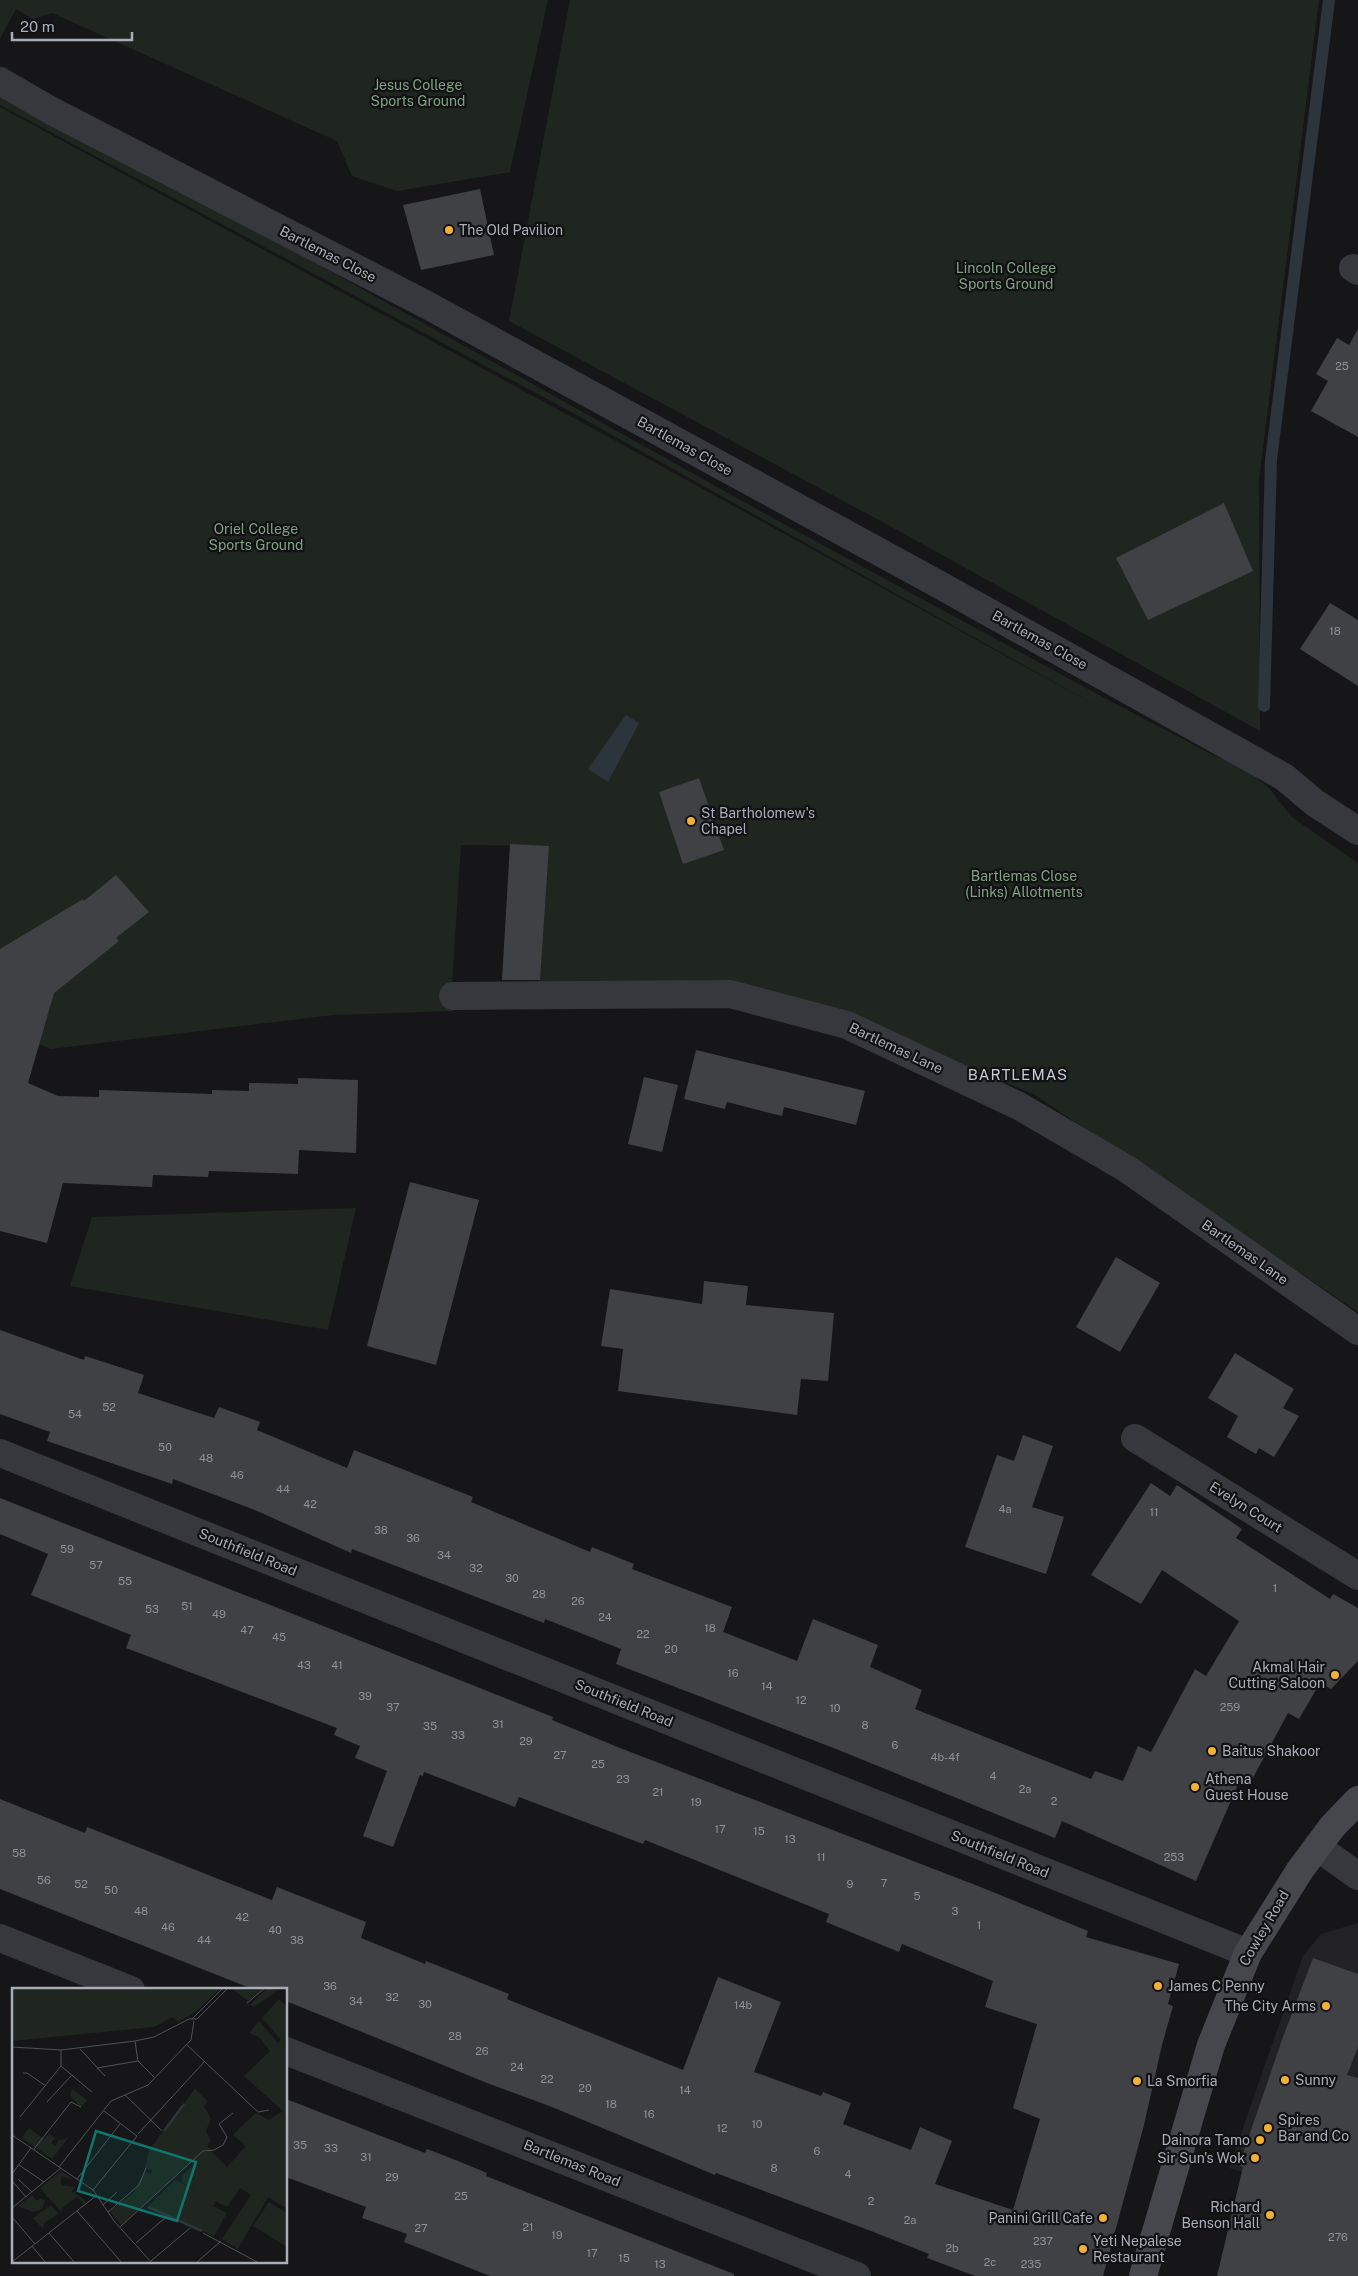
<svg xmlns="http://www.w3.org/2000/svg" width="1358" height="2276" viewBox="0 0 1358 2276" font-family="'Public Sans',sans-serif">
	<rect width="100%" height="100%" fill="#161618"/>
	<path fill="#222225" d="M 1358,1923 L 1358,2202 L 1229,2168 L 1303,1956 L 1321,1934 Z"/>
	<path fill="#1e261f" d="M 0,0 L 548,0 L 510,172 L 397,191 L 352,176 L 337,141 L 52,13 L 33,19 L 16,9 L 0,39 Z
		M 570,0 L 1319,0 L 1259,480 L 1260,731 L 888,525 L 509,321 Z
		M 0,95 L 260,232 L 771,517 L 1112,702 L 1215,756 L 1243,768 L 1269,788 L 1292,817 L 1358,863 L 1358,1312 L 1035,1095 L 830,1009 L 785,994 L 723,983 L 539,986 L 548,846 L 461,845 L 452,986 L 453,1011 L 333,1015 L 51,1049 L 0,1028 L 0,107 L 605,435 L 1111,714 L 573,413 L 0,105 Z
		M 356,1208 L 328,1330 L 70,1286 L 92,1217 Z"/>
	<path fill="#2c353c" d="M 626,715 L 639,723 L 608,782 L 588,769 Z"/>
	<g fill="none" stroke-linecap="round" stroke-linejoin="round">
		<path stroke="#2c353c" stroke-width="12" d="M 1264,706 L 1271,460 L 1329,0"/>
	</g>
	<path fill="#404145" d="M 480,189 L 494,255 L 421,270 L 403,205 Z
		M 1358,329 L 1358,437 L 1311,411 L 1328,381 L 1316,374 L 1337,338 L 1349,345 Z
		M 1224,503 L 1253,571 L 1148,620 L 1116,558 Z
		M 1330,603 L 1358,620 L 1358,686 L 1300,649 Z
		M 699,778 L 724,850 L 683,864 L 659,792 Z
		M 510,844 L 549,846 L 540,980 L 502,980 Z
		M 116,875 L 149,912 L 116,938 L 119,941 L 54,993 L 28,1083 L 58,1096 L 99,1097 L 99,1090 L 212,1094 L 212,1090 L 249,1091 L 249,1083 L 298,1084 L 298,1078 L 358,1080 L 356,1153 L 299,1150 L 298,1174 L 209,1171 L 208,1177 L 153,1175 L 152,1187 L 63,1183 L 47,1243 L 0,1231 L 0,949 L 83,899 L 84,901 Z
		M 696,1050 L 865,1091 L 856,1125 L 784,1107 L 782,1116 L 727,1102 L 725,1109 L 684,1099 Z
		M 644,1077 L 678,1085 L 662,1152 L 628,1144 Z
		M 410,1182 L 479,1200 L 436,1365 L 367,1346 Z
		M 1116,1257 L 1160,1283 L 1120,1352 L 1076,1327 Z
		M 704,1281 L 748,1286 L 746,1305 L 834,1313 L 828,1381 L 801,1379 L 797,1415 L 618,1391 L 623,1349 L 601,1346 L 610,1289 L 702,1304 Z
		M 0,1330 L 84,1360 L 85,1356 L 144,1375 L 138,1393 L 214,1418 L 219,1407 L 260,1422 L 257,1430 L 347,1468 L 354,1450 L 473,1497 L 471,1502 L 590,1552 L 592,1547 L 634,1564 L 632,1569 L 732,1607 L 723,1632 L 797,1661 L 813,1619 L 878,1645 L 870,1667 L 922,1690 L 915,1709 L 1091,1779 L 1095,1771 L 1123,1781 L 1138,1746 L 1151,1752 L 1195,1669 L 1206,1676 L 1239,1621 L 1162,1570 L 1141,1604 L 1091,1575 L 1151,1483 L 1170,1496 L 1177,1485 L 1242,1529 L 1236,1538 L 1330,1599 L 1333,1594 L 1358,1608 L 1358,1661 L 1331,1689 L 1320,1683 L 1299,1719 L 1288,1713 L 1249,1785 L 1240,1780 L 1196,1881 L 1062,1821 L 1055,1838 L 836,1749 L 616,1664 L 621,1649 L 545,1619 L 544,1623 L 352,1549 L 351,1553 L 257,1511 L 173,1479 L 172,1484 L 47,1441 L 50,1432 L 0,1414 Z
		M 1235,1353 L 1294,1389 L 1283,1408 L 1299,1416 L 1274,1457 L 1259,1448 L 1256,1454 L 1227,1437 L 1238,1416 L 1208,1398 Z
		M 1023,1435 L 1053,1446 L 1032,1507 L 1064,1517 L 1046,1574 L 965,1547 L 997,1455 L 1014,1461 Z
		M 0,1498 L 553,1717 L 552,1720 L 620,1748 L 978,1886 L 1088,1931 L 1086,1937 L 1179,1964 L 1168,2004 L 1173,2006 L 1162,2045 L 1144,2125 L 1103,2276 L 975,2276 L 927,2258 L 929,2254 L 871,2231 L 716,2173 L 715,2175 L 552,2107 L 487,2083 L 286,2001 L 286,1990 L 255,1990 L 0,1889 L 0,1799 L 85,1833 L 87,1827 L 272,1900 L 277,1887 L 366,1922 L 361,1938 L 425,1964 L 426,1961 L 509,1994 L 507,1999 L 683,2070 L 718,1977 L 781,2002 L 754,2072 L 821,2096 L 823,2092 L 851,2103 L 843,2124 L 911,2150 L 920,2127 L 952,2141 L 935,2184 L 1013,2210 L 1040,2119 L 1013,2108 L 1037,2024 L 985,2007 L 993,1981 L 902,1944 L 899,1952 L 826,1922 L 829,1914 L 645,1840 L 643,1844 L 519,1797 L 515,1807 L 424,1772 L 423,1776 L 420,1775 L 393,1847 L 363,1836 L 387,1771 L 355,1758 L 360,1746 L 334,1735 L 337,1728 L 126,1648 L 131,1635 L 31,1595 L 48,1554 L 0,1534 Z
		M 1313,1958 L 1358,1974 L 1358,2047 L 1347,2075 L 1358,2078 L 1358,2276 L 1217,2276 L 1243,2167 L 1239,2165 L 1283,2037 Z
		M 286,2099 L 425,2153 L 427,2149 L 458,2161 L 487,2173 L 486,2176 L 734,2274 L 734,2276 L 490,2276 L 404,2242 L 407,2234 L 362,2218 L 366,2207 L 286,2177 Z"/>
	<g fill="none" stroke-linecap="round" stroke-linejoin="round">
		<path stroke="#37383d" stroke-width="28" d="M 0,81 L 50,110 L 427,305 L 938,584 L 1284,777 L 1315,803 L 1358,831
			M 1353,268 L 1358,271
			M 453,996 L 730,994 L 847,1025 L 1019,1106 L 1127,1169 L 1358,1331
			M 1135,1438 L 1358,1576
			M 0,1453 L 1248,1953
			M 1317,1847 L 1358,1876
			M 0,1938 L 131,1990
			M 286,2051 L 857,2276"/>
		<path stroke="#45474d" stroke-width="28" d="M 1143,2276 L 1211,2045 L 1248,1953 L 1300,1870 L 1332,1827 L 1358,1800"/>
	</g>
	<g fill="#f2b134" stroke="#111113" stroke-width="2">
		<circle cx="449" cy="230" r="5"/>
		<circle cx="691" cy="821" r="5"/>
		<circle cx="1335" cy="1675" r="5"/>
		<circle cx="1212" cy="1751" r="5"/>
		<circle cx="1195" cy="1787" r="5"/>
		<circle cx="1158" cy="1986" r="5"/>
		<circle cx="1326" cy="2006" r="5"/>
		<circle cx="1285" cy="2080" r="5"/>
		<circle cx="1137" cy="2081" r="5"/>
		<circle cx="1268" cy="2128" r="5"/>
		<circle cx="1260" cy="2140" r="5"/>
		<circle cx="1255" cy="2158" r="5"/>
		<circle cx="1270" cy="2215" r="5"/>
		<circle cx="1103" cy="2218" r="5"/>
		<circle cx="1083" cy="2249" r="5"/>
	</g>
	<g text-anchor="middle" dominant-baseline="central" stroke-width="4.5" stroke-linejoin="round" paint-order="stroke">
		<g font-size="11" fill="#8e929b">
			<text x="1342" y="366">25</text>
			<text x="1335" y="631">18</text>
			<text x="109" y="1407">52</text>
			<text x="75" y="1414">54</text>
			<text x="165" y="1447">50</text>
			<text x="206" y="1458">48</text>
			<text x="237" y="1475">46</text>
			<text x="283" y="1489">44</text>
			<text x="310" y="1504">42</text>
			<text x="1005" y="1509">4a</text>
			<text x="1154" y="1512">11</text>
			<text x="381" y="1530">38</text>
			<text x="413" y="1538">36</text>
			<text x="67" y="1549">59</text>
			<text x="444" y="1555">34</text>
			<text x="96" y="1565">57</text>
			<text x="476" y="1568">32</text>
			<text x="512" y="1578">30</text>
			<text x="125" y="1581">55</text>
			<text x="1275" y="1588">1</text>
			<text x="539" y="1594">28</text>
			<text x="578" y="1601">26</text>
			<text x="187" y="1606">51</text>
			<text x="152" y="1609">53</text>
			<text x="219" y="1614">49</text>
			<text x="605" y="1617">24</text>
			<text x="710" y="1628">18</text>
			<text x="247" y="1630">47</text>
			<text x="643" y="1634">22</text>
			<text x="279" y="1637">45</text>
			<text x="671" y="1649">20</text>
			<text x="304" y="1665">43</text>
			<text x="337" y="1665">41</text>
			<text x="733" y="1673">16</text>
			<text x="767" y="1686">14</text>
			<text x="365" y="1696">39</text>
			<text x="801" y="1700">12</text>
			<text x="393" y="1707">37</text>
			<text x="1230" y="1707">259</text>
			<text x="835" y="1708">10</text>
			<text x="498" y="1724">31</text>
			<text x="865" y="1725">8</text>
			<text x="430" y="1726">35</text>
			<text x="458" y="1735">33</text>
			<text x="526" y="1741">29</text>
			<text x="895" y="1745">6</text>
			<text x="560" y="1755">27</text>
			<text x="945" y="1757">4b-4f</text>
			<text x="598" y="1764">25</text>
			<text x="993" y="1776">4</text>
			<text x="623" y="1779">23</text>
			<text x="1025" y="1789">2a</text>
			<text x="658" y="1792">21</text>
			<text x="1054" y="1801">2</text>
			<text x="696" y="1802">19</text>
			<text x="720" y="1829">17</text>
			<text x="759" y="1831">15</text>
			<text x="790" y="1839">13</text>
			<text x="19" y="1853">58</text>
			<text x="821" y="1857">11</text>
			<text x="1174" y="1857">253</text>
			<text x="44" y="1880">56</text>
			<text x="884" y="1883">7</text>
			<text x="81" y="1884">52</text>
			<text x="850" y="1884">9</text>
			<text x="111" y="1890">50</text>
			<text x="917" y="1896">5</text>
			<text x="141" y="1911">48</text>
			<text x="955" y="1911">3</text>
			<text x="242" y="1917">42</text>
			<text x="979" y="1925">1</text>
			<text x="168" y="1927">46</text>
			<text x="275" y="1930">40</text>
			<text x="204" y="1940">44</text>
			<text x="297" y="1940">38</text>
			<text x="330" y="1986">36</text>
			<text x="392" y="1997">32</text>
			<text x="356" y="2001">34</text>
			<text x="425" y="2004">30</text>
			<text x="743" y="2005">14b</text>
			<text x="455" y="2036">28</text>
			<text x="482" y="2051">26</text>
			<text x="517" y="2067">24</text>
			<text x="547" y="2079">22</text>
			<text x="585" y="2088">20</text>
			<text x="685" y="2090">14</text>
			<text x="611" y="2104">18</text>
			<text x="649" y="2114">16</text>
			<text x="757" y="2124">10</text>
			<text x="722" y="2128">12</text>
			<text x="300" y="2145">35</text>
			<text x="331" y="2148">33</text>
			<text x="817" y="2151">6</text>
			<text x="366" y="2157">31</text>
			<text x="774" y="2168">8</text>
			<text x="848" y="2174">4</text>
			<text x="392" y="2177">29</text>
			<text x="461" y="2196">25</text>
			<text x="871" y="2201">2</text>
			<text x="910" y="2220">2a</text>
			<text x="528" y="2227">21</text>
			<text x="421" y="2228">27</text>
			<text x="557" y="2235">19</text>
			<text x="1338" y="2237">276</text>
			<text x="1043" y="2241">237</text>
			<text x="952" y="2248">2b</text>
			<text x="592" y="2253">17</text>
			<text x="624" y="2258">15</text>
			<text x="990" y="2262">2c</text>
			<text x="660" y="2264">13</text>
			<text x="1031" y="2264">235</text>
		</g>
		<g font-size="14" fill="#7fa381" stroke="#111113">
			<text x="418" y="85">Jesus College<tspan x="418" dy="16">Sports Ground</tspan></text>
			<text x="1006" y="268">Lincoln College<tspan x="1006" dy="16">Sports Ground</tspan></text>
			<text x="256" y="529">Oriel College<tspan x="256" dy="16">Sports Ground</tspan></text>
			<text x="1024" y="876">Bartlemas Close<tspan x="1024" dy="16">(Links) Allotments</tspan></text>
		</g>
		<g font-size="14" fill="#a8adb8" stroke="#111113" text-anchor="start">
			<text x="459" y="230">The Old Pavilion</text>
			<text x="701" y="813">St Bartholomew's<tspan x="701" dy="16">Chapel</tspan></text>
			<text x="1325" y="1667" text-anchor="end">Akmal Hair<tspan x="1325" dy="16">Cutting Saloon</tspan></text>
			<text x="1222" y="1751">Baitus Shakoor</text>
			<text x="1205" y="1779">Athena<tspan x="1205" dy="16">Guest House</tspan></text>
			<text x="1168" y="1986">James C Penny</text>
			<text x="1316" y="2006" text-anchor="end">The City Arms</text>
			<text x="1295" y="2080">Sunny</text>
			<text x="1147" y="2081">La Smorfia</text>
			<text x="1278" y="2120">Spires<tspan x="1278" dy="16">Bar and Co</tspan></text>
			<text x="1250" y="2140" text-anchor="end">Dainora Tamo</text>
			<text x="1245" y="2158" text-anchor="end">Sir Sun's Wok</text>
			<text x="1260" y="2207" text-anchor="end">Richard<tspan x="1260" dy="16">Benson Hall</tspan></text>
			<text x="1093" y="2218" text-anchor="end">Panini Grill Cafe</text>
			<text x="1093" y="2241">Yeti Nepalese<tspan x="1093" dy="16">Restaurant</tspan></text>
		</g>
		<g font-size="14" fill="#a8adb8" stroke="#111113">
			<text transform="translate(328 254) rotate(27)">Bartlemas Close</text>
			<text transform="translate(685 446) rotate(29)">Bartlemas Close</text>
			<text transform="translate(1040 640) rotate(29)">Bartlemas Close</text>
			<text transform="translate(896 1048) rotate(25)">Bartlemas Lane</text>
			<text transform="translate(1245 1252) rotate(35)">Bartlemas Lane</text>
			<text transform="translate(1246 1507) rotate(32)">Evelyn Court</text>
			<text transform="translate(248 1552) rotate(22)">Southfield Road</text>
			<text transform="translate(624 1703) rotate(22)">Southfield Road</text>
			<text transform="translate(1000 1854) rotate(22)">Southfield Road</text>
			<text transform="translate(1264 1928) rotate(-60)">Cowley Road</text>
			<text transform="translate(572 2163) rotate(22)">Bartlemas Road</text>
		</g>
		<g font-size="15" letter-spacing="1" fill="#c9ccd4" stroke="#111113">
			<text x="1018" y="1074">BARTLEMAS</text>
		</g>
	</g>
	<g transform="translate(12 1988)">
		<rect width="275" height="275" fill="#161618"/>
		<path d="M 0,0 L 209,0 L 186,22 L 166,34 L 161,29 L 142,39 L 0,53 ZM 219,0 L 252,0 L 236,13 ZM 255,0 L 266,2 L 242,19 L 238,17 ZM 267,11 L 275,19 L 275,221 L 256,209 L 226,261 L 210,251 L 239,207 L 228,200 L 215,219 L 203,213 L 201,218 L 215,225 L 202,248 L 135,219 L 163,192 L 185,203 L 169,194 L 170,188 L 182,176 L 181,172 L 190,164 L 199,163 L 215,179 L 234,158 L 221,147 L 233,135 L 244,125 L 257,132 L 271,123 L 232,88 L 258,63 L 247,49 L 237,45 L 247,33 L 266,55 L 269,52 L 250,30 ZM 60,101 L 75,112 L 69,119 L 58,108 ZM 183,101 L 196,114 L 192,118 L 199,131 L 194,143 L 199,153 L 195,157 L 199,162 L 192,162 L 109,237 L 98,223 L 122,204 L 133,184 L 139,186 L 140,182 L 133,180 L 137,162 ZM 17,140 L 32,151 L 37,146 L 43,150 L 39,155 L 43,158 L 47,152 L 56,150 L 40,171 L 10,150 ZM 49,183 L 62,192 L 49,188 L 49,197 L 63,199 L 60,203 L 74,213 L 72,216 L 65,209 L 50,220 L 50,225 L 28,200 ZM 20,207 L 25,213 L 29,210 L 33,212 L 30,221 L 21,224 L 6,218 ZM 257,214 L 275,225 L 275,259 L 241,238 ZM 39,217 L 47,226 L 32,235 L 31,241 L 21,230 Z" fill="#1e261f"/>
		<path fill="none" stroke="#2c353c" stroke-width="2.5" d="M 152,143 L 172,116M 136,219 L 190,243"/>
		<path fill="none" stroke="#505258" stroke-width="1" d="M 235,15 L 253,0M 180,31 L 211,0M 185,31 L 216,0M 123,53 L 126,73 L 142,89M 174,56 L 246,124 L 257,122M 0,59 L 49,62 L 123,53 L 142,49 L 177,31 L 185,31M 68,61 L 93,88M 49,78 L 80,104M 85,80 L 126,73M 11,85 L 15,85 L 34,98M 113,107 L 150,143M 35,114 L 59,88M 8,129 L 49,78 L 49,62M 126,146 L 193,73M 0,147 L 81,202 L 102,233 L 140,275M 22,161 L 59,114 L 69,119M 7,177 L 32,194M 47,179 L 99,113 L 136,97 L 179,52 L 182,33M 0,186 L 19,160M 6,191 L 20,204M 65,191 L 108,136M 0,193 L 14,209M 81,202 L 125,148 L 92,123M 91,217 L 105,204M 0,220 L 49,180M 65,223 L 110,275M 96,224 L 127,197 L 134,180M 0,229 L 23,256M 108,239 L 191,163 L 202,162 L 211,157 L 215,149 L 207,136 L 221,125M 37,245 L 63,275M 191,245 L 247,275M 124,255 L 154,229M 20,258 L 34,275M 139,273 L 178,240M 0,274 L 85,207M 184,275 L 209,253"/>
		<path fill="#0f766e" fill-opacity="0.15" stroke="#0f766e" stroke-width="2.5" d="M 84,143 L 184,174 L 165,233 L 66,203 Z"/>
		<rect width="275" height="275" fill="none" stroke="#a8adb8" stroke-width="2.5"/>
	</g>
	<path d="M12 32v8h120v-8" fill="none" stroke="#a8adb8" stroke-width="2.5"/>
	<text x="20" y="32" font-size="15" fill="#a8adb8" stroke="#111113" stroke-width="4" paint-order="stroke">20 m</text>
</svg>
